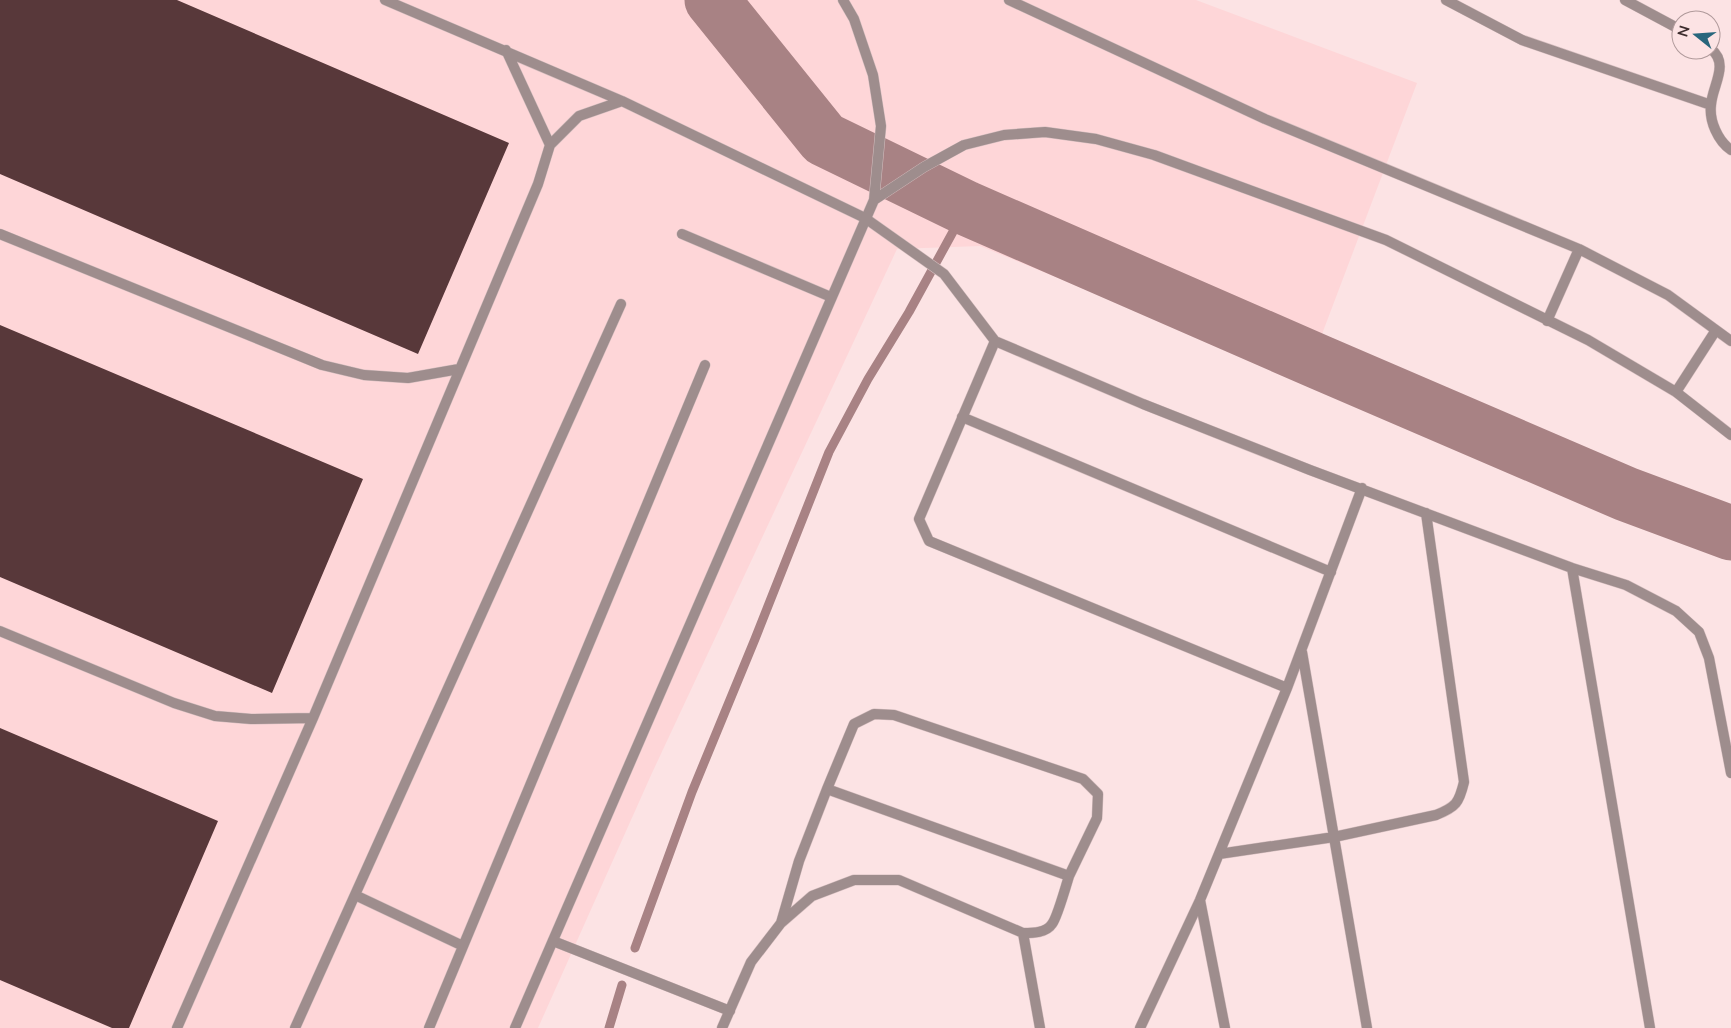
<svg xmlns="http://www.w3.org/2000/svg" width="1731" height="1028" viewBox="0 0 1731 1028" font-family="Lato,sans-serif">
	<rect width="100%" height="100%" fill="#fce3e4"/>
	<path fill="#fed6d8" d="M 0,0 L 1196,0 L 1417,83 L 1305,379 L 980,246 L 897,249 L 652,773 L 538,1028 L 0,1028 Z"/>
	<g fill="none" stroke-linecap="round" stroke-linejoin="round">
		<path stroke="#a88284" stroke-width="9" d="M 635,948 L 692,792 L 755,639 L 829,452 L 868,379 L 909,312 L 966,208
			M 609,1028 L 622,985"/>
		<path stroke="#a88284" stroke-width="55" d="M 712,0 L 824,139 L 966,208 L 1319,362 L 1626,494 L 1731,533"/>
	</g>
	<path fill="#58383a" d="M 0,0 L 177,0 L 509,143 L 418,354 L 0,174 Z
		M 0,325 L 363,479 L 272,693 L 0,577 Z
		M 0,728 L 218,821 L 129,1028 L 112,1028 L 0,980 Z"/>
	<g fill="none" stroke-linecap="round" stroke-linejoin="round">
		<g stroke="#d6bfc0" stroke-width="11">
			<path id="service" d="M 385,0 L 622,101
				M 506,50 L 550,145
				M 0,234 L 322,365 L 364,375 L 408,378 L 459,369
				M 682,234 L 831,297
				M 995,341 L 919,519 L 929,541 L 1287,688
				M 962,417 L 1331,572
				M 1572,568 L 1650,1028
				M 0,631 L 174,703 L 215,716 L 251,719 L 313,718
				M 1302,652 L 1367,1028
				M 827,789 L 854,724 L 874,714 L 894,715 L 1083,779 L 1098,794 L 1097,818 L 1069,876
				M 1219,854 L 1334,837 L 1436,815 C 1456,807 1459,803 1464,782 L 1426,513
				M 355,895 L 463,946
				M 1200,900 L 1225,1028
				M 1023,933 L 1040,1028
				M 553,941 L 730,1011
				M 177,1028 L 313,718 L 538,184 L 550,145 L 579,116 L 622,101 L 865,218 L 944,274 L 995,341 L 1143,404 L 1310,470 L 1572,568 L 1626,585 L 1676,611 L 1699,632 L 1709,658 L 1731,773
				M 295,1028 L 621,304
				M 429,1028 L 705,365
				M 722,1028 L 751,962 L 781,923 L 812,896 L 854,880 L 899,880 L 1023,933 C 1033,933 1046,933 1052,924 C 1057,918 1066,886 1069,876 L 827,789 L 799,861 L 781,923
				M 1140,1028 L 1200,900 L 1287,688 L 1362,488"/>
		</g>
		<g stroke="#d6bfc0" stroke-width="11">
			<path id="minor" d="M 1446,0 L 1522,40 L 1711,105
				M 1625,0 L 1681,30
				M 1711,49 C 1730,64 1712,86 1711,105 C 1709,121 1718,141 1731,150"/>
		</g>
		<g stroke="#d6bfc0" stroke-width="11">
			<path id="tertiary" d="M 1009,0 L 1265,119 L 1579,249 L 1668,295 L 1731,341
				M 874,200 L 924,167 L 964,145 L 1004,135 L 1045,132 L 1096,139 L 1154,155 L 1386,240 L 1588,340 L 1676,392 L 1731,435
				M 1547,321 L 1579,249
				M 1676,392 L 1716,330
				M 515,1028 L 874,200 L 881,126 L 873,75 L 854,19 L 843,0"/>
		</g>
		<use href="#service" stroke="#9e8d8d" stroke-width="10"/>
		<use href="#minor" stroke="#9e8d8d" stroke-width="10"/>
		<use href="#tertiary" stroke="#9e8d8d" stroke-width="10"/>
	</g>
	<g transform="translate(1696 35) rotate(287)"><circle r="24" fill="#fce3e4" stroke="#b09a9b"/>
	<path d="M0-4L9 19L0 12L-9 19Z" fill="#28667c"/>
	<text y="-8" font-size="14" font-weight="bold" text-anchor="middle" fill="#3d2d2e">N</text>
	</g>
</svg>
